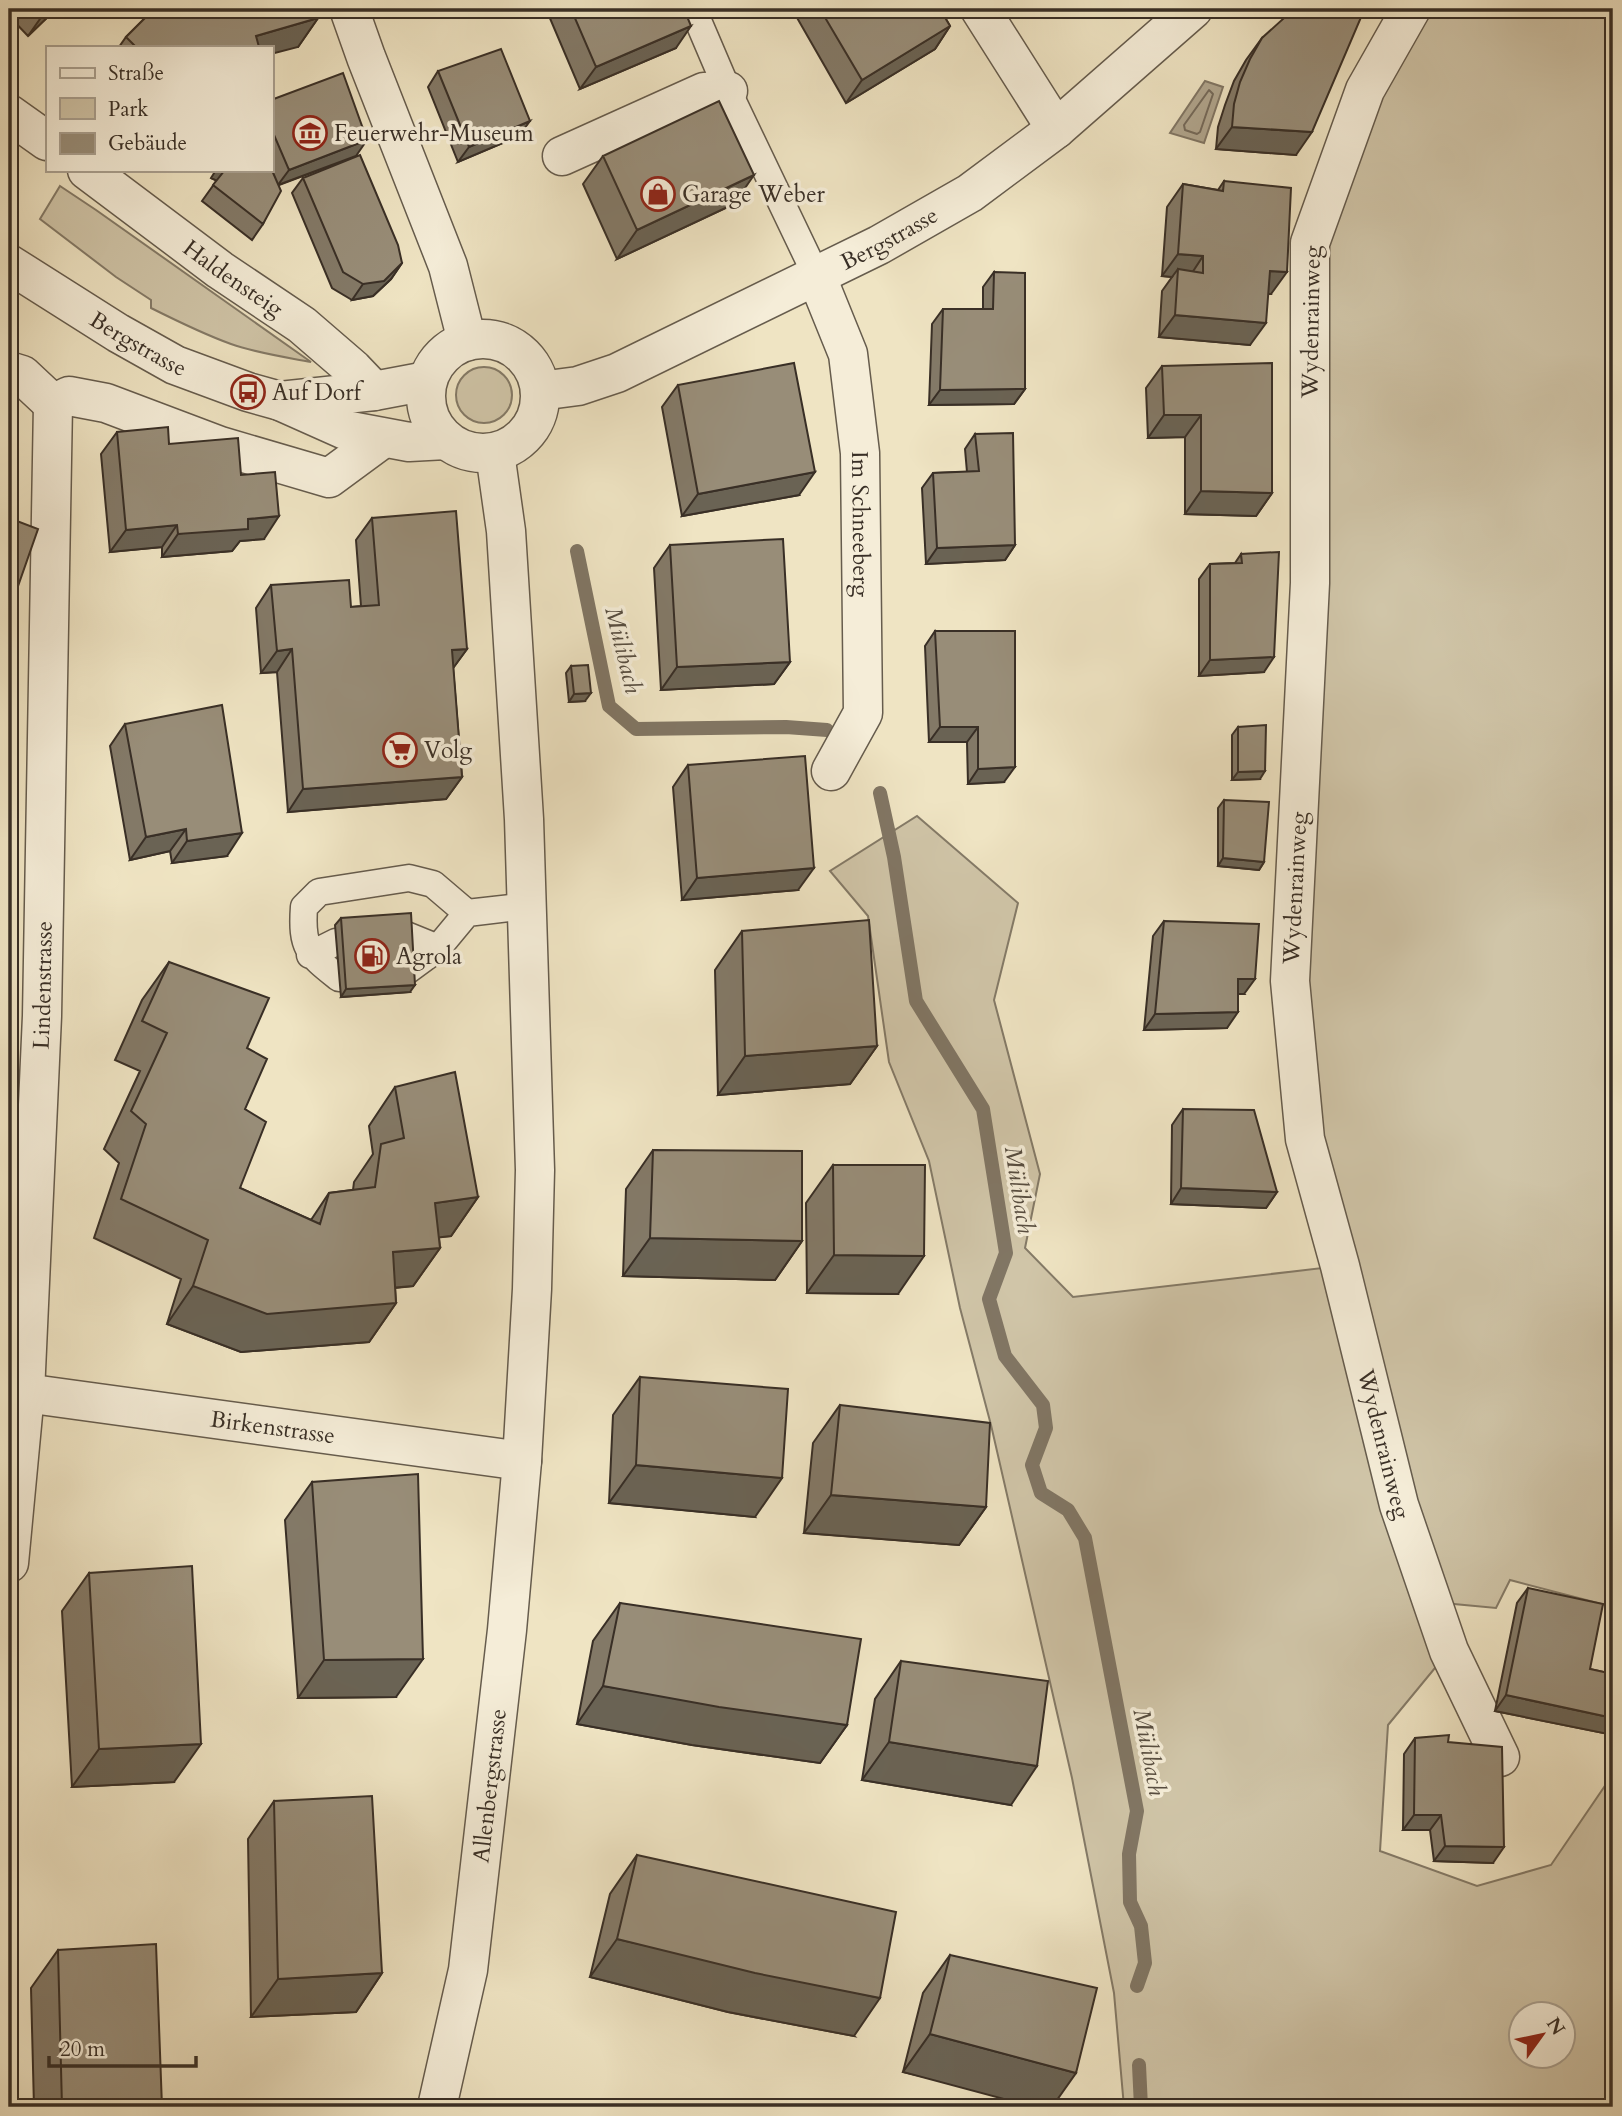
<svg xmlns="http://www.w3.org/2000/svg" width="1622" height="2116" viewBox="0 0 1622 2116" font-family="Cardo,serif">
	<rect width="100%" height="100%" fill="#efe4c3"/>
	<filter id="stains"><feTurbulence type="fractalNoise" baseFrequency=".00286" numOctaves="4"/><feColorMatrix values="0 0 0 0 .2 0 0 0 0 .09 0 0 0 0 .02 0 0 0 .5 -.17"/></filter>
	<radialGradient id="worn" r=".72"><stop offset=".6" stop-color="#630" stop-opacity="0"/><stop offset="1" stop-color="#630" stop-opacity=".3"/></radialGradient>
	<path fill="#d0c5a8" stroke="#847a67" stroke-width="2" fill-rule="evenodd" d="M 1411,9 L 1610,9 L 1613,11 L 1613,1607 L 1510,1580 L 1496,1608 L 1432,1602 L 1449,1651 L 1388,1725 L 1380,1851 L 1477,1886 L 1551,1865 L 1613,1774 L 1613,2107 L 1124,2107 L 1114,1993 L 1072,1778 L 991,1425 L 960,1308 L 929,1161 L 889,1062 L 868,916 L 830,871 L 917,816 L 1018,903 L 994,1000 L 1040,1174 L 1025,1248 L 1073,1297 L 1340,1266 L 1305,1139 L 1310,243 ZM 1520,2014 L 1562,2014 L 1562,2056 L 1520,2056 Z
		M 60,186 L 96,210 L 311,362 C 285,357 256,353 231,344 C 203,334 177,321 151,308 L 151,300 L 116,277 L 40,219 Z
		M456 395a28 28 0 1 1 56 0a28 28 0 1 1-56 0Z"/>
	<path fill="#b1a68e" stroke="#817664" stroke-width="2" d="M 1205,81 L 1223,87 L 1204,143 L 1170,133 Z"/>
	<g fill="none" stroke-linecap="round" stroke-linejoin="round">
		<path stroke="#756a5a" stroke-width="2" d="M 1209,90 L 1213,94 L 1200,132 L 1197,134 L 1185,130 L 1184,125 Z"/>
		<path stroke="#817664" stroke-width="14" d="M 577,551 L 609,706 L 636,729 L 786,727 L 827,730
			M 880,793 L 894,857 L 916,1001 L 983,1109 L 1006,1253 L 989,1299 L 1005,1356 L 1043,1405 L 1046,1428 L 1032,1465 L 1041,1493 L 1068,1510 L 1085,1538 L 1137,1811 L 1129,1854 L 1130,1902 L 1141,1926 L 1145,1963 L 1137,1986
			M 1139,2065 L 1141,2107"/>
		<g stroke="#665c4d" stroke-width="29">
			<path id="service" d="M 693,9 L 728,91 L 816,275
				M 467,913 L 433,884 L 409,878 L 319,892 L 304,907 C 301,949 309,954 339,978 L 408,970 L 438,948 L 467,913 L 527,906
				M 310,955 L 336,942 L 406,935 L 438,948"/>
		</g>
		<g stroke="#665c4d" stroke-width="41">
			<g id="minor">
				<path d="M 980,9 L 1056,129"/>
				<path id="s1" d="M 1411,9 L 1365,90 L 1310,243 L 1310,583 L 1290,981 L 1305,1139 L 1340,1266 L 1399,1505 L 1449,1651 L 1500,1757"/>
				<path d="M 9,114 L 47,141"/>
				<path d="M 562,156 L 704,92 L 728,91"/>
				<path id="s2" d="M 87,170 L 220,270 L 302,325 L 353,369 L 374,391"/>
				<path id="s3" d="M 816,275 L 848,354 L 860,453 L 863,713 L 831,771"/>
				<path d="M 9,371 L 22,375 L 53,404 L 69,396 L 106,403 L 220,446 L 329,478 L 382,439"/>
				<path id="s4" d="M 25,1393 L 522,1461"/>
				<path id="s5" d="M 9,1563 L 25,1393 L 42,1016 L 53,404"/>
			</g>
		</g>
		<g stroke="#665c4d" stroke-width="41">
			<g id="tertiary">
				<path d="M 349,9 L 366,57 L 448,266 L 467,341"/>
				<path id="s6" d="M 9,264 L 118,333 L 175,365 L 248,392 L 280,401 L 345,430 L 409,442 L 446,440"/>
				<circle cx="483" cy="396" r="57"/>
				<path id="s7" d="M 540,391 L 578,386 L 617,373 L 879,245 L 970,193 L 1056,129 L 1193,9"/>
				<path d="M 280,401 L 374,391 L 427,381"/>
				<path id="s8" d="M 437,2107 L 468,1970 L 507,1630 L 522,1461 L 532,1289 L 535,1170 L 524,819 L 506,531 L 495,453"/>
			</g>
		</g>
		<use href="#service" stroke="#f5edd8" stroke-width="26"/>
		<use href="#minor" stroke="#f5edd8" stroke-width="38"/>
		<use href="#tertiary" stroke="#f5edd8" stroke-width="38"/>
	</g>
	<path fill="#837967" stroke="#392f26" stroke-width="2" d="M 9,9 L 56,9 L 28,36 L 9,16 Z
		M 150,9 L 315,9 L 318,18 L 298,47 L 119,47 L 126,37 L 152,11 Z
		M 546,9 L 684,9 L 676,48 L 580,89 Z
		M 792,9 L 940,9 L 950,26 L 935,49 L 846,103 Z
		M 1262,38 L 1296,155 L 1216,149 L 1218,127 L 1225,105 L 1234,81 L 1246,60 Z
		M 438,71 L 519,136 L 458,162 L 428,87 Z
		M 271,100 L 356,156 L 279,185 L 263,224 L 252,240 L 202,201 L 217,180 L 211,178 L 271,170 Z
		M 603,156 L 734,204 L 617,259 L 583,184 Z
		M 303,178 L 402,263 L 391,279 L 373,296 L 352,300 L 332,288 L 292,193 Z
		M 1224,181 L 1271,294 L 1268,294 L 1250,345 L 1159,337 L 1162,291 L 1172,277 L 1162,276 L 1167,207 L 1183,184 L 1218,190 Z
		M 994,272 L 1025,389 L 1014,404 L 929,405 L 932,324 L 943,309 L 983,309 L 983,287 Z
		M 1162,366 L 1272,493 L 1256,516 L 1185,514 L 1185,437 L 1148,438 L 1146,388 Z
		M 678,385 L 799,495 L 682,516 L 662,407 Z
		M 117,432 L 169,444 L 241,475 L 264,539 L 240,541 L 232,551 L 162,557 L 162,547 L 110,552 L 101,454 Z
		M 975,434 L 1015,545 L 1005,560 L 926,564 L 922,488 L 933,473 L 967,472 L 965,449 Z
		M 372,518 L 467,649 L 453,668 L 462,777 L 446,799 L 288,812 L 277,672 L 261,673 L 256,608 L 271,585 L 351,607 L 361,606 L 356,540 Z
		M 670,545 L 790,662 L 774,684 L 661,690 L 654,568 Z
		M 1241,554 L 1264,672 L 1199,676 L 1199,579 L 1210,564 L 1235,563 Z
		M 935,631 L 1004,782 L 968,784 L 967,742 L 929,742 L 925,646 Z
		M 571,666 L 585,701 L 569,702 L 566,673 Z
		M 125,724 L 227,856 L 172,863 L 170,851 L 130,860 L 110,746 Z
		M 1238,727 L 1260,779 L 1232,780 L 1232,735 Z
		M 688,765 L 798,890 L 682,900 L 673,787 Z
		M 1224,800 L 1264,862 L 1259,870 L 1218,866 L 1218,808 Z
		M 341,918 L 410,992 L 341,997 L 335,925 Z
		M 1164,921 L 1244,994 L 1238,994 L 1227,1028 L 1144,1030 L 1153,936 Z
		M 742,931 L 877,1046 L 850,1084 L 718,1095 L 715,970 Z
		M 169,962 L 247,1048 L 245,1109 L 240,1188 L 311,1220 L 329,1193 L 353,1190 L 354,1182 L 373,1154 L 369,1126 L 395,1087 L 478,1197 L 451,1236 L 439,1237 L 440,1248 L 413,1286 L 395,1288 L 396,1303 L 369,1342 L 241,1352 L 167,1324 L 181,1279 L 94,1238 L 119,1163 L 104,1149 L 140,1071 L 115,1060 L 142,1000 Z
		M 1183,1109 L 1277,1192 L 1266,1208 L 1171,1204 L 1172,1125 Z
		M 653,1150 L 802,1241 L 775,1280 L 623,1276 L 626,1189 Z
		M 833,1165 L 898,1294 L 807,1293 L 806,1203 Z
		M 640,1377 L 755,1517 L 609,1503 L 613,1415 Z
		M 840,1405 L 986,1507 L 959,1545 L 804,1533 L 813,1443 Z
		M 312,1482 L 396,1697 L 298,1698 L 285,1520 Z
		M 89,1573 L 174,1782 L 72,1787 L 62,1611 Z
		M 1528,1588 L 1590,1669 L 1613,1674 L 1613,1727 L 1608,1734 L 1495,1711 L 1517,1603 Z
		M 620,1603 L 847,1725 L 820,1763 L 692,1745 L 577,1724 L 593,1641 Z
		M 901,1661 L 1011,1805 L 862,1780 L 875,1699 Z
		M 1415,1738 L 1448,1742 L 1493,1863 L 1434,1861 L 1430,1830 L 1403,1830 L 1404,1754 Z
		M 274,1801 L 382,1973 L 356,2012 L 251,2017 L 248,1839 Z
		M 637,1855 L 854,2036 L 728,2012 L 590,1977 L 610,1894 Z
		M 58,1950 L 162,2107 L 34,2107 L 31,1988 Z
		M 950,1955 L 1052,2107 L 903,2072 L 923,1993 Z"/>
	<path fill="#6a6354" stroke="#392f26" stroke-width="2" d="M 47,9 L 56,9 L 28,36 Z
		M 318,18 L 298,47 L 271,54 L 271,47 L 248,47 L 256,36 Z
		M 691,26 L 676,48 L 580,89 L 596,67 Z
		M 950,26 L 935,49 L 846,103 L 862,80 Z
		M 530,121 L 519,136 L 458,162 L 469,147 Z
		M 1232,127 L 1312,132 L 1296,155 L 1216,149 Z
		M 367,140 L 356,156 L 278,185 L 289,170 Z
		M 216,170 L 225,170 L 217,181 L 211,178 Z
		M 754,175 L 734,204 L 617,259 L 637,230 Z
		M 1178,254 L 1203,256 L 1188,279 L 1178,269 L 1172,277 L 1162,276 Z
		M 402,263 L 391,279 L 373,296 L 352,300 L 363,284 Z
		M 1270,271 L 1287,272 L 1271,294 L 1254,293 Z
		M 1175,315 L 1266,323 L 1250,345 L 1159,337 Z
		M 1025,389 L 1014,404 L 929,405 L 940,390 Z
		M 1164,415 L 1201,415 L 1185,437 L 1148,438 Z
		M 815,472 L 799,495 L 682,516 L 698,494 Z
		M 1201,491 L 1272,493 L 1256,516 L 1185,514 Z
		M 279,516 L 264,539 L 240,541 L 232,551 L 162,557 L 178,534 L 248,519 Z
		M 177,525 L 162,547 L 110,552 L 126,530 Z
		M 1015,545 L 1005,560 L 926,564 L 937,548 Z
		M 292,649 L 277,672 L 261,673 L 277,651 Z
		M 467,649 L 451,671 L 452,650 Z
		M 1274,657 L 1264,672 L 1199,676 L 1210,660 Z
		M 790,662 L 774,684 L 661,690 L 677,667 Z
		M 591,693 L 585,701 L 569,702 L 574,694 Z
		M 940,727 L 978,727 L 967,742 L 929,742 Z
		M 1015,767 L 1004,782 L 968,784 L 978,769 Z
		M 1265,771 L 1260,779 L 1232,780 L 1238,772 Z
		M 462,777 L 446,799 L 288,812 L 303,789 Z
		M 186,829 L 170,851 L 130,860 L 146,837 Z
		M 242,833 L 227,856 L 172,863 L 187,841 Z
		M 1223,858 L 1264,862 L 1259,870 L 1218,866 Z
		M 814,868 L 798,890 L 682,900 L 697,878 Z
		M 1238,979 L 1255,979 L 1244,994 L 1228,994 Z
		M 415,985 L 410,992 L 341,997 L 346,989 Z
		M 1238,1012 L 1227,1028 L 1144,1030 L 1155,1014 Z
		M 877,1046 L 850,1084 L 718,1095 L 745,1056 Z
		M 1181,1188 L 1277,1192 L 1266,1208 L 1171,1204 Z
		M 478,1197 L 451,1236 L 408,1241 L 435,1203 Z
		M 650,1238 L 802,1241 L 775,1280 L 623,1276 Z
		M 440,1248 L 413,1286 L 366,1290 L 393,1252 Z
		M 834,1255 L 924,1256 L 898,1294 L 807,1293 Z
		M 193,1286 L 396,1303 L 369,1342 L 241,1352 L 167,1324 Z
		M 636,1465 L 782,1478 L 755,1517 L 609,1503 Z
		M 831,1495 L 986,1507 L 959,1545 L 804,1533 Z
		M 423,1659 L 396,1697 L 298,1698 L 324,1660 Z
		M 603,1686 L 847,1725 L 820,1763 L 692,1745 L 577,1724 Z
		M 1506,1695 L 1613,1718 L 1613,1727 L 1608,1734 L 1495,1711 Z
		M 889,1742 L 1037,1766 L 1011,1805 L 862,1780 Z
		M 201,1744 L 174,1782 L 72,1787 L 99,1749 Z
		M 1414,1815 L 1441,1815 L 1430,1830 L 1403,1830 Z
		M 1445,1846 L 1504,1847 L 1493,1863 L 1434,1861 Z
		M 617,1939 L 880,1998 L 854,2036 L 728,2012 L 590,1977 Z
		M 382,1973 L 356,2012 L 251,2017 L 278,1979 Z
		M 930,2034 L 1076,2073 L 1052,2107 L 1034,2107 L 903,2072 Z"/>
	<path fill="#988d78" stroke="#392f26" stroke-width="2" d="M 154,9 L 315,9 L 318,18 L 256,36 L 259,47 L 136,47 L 126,37 Z
		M 571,9 L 684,9 L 691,26 L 596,67 Z
		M 820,9 L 940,9 L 950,26 L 862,80 Z
		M 1294,9 L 1356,9 L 1362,15 L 1312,132 L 1232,127 L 1234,104 L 1240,82 L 1250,59 L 1262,38 Z
		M 501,49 L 530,121 L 469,147 L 438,71 Z
		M 343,73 L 367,140 L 289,170 L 271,128 L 271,100 Z
		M 719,101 L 754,175 L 637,230 L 603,156 Z
		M 360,155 L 398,245 L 402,263 L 384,281 L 363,284 L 343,272 L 303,178 Z
		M 271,168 L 281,191 L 263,224 L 213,185 L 225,170 L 271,170 Z
		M 1224,181 L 1291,188 L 1287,272 L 1270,271 L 1266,323 L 1175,315 L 1178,269 L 1203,273 L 1203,256 L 1178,254 L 1183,184 L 1223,191 Z
		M 994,272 L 1025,273 L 1025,389 L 940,390 L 943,309 L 993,309 Z
		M 794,363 L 815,472 L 698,494 L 678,385 Z
		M 1272,363 L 1272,493 L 1201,491 L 1201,415 L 1164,415 L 1162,366 Z
		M 168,427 L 169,444 L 238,438 L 241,475 L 275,472 L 279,516 L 248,519 L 248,529 L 178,534 L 177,525 L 126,530 L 117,432 Z
		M 1013,433 L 1015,545 L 937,548 L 933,473 L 979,471 L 975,434 Z
		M 456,511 L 467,649 L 452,650 L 462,777 L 303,789 L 292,649 L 277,651 L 271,585 L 349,580 L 351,607 L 379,605 L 372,518 Z
		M 9,518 L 38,529 L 10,609 L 9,609 Z
		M 783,539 L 790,662 L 677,667 L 670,545 Z
		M 1279,552 L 1274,657 L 1210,660 L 1210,564 L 1242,563 L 1241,554 Z
		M 935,631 L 1015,631 L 1015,767 L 978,769 L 978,727 L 940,727 Z
		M 588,665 L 591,693 L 574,694 L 571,666 Z
		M 222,705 L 242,833 L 187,841 L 186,829 L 146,837 L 125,724 Z
		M 1266,725 L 1265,771 L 1238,772 L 1238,727 Z
		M 805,756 L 814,868 L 697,878 L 688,765 Z
		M 1224,800 L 1269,802 L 1264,862 L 1223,858 Z
		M 411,913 L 415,985 L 346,989 L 341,918 Z
		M 869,920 L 877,1046 L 745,1056 L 742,931 Z
		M 1164,921 L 1259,924 L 1255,979 L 1238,979 L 1238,1012 L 1155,1014 Z
		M 169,962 L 269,998 L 247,1048 L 267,1059 L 245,1109 L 266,1122 L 240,1188 L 320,1224 L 329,1193 L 375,1187 L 381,1144 L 404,1138 L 395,1087 L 455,1072 L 478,1197 L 435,1203 L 440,1248 L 393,1252 L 396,1303 L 267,1314 L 193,1286 L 208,1240 L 121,1199 L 146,1124 L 131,1111 L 167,1033 L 142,1021 Z
		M 1183,1109 L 1254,1110 L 1277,1192 L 1181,1188 Z
		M 653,1150 L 802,1151 L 802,1241 L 650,1238 Z
		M 833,1165 L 925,1165 L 924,1256 L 834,1255 Z
		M 640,1377 L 788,1389 L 782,1478 L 636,1465 Z
		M 840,1405 L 990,1423 L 986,1507 L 831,1495 Z
		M 418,1474 L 423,1659 L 324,1660 L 312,1482 Z
		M 192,1566 L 201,1744 L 99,1749 L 89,1573 Z
		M 1528,1588 L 1603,1604 L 1590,1669 L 1613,1674 L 1613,1718 L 1506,1695 Z
		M 620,1603 L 861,1639 L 847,1725 L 719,1707 L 603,1686 Z
		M 901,1661 L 1048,1681 L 1037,1766 L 889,1742 Z
		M 1449,1735 L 1448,1742 L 1502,1747 L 1504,1847 L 1445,1846 L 1441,1815 L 1414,1815 L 1415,1738 Z
		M 372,1796 L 382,1973 L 278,1979 L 274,1801 Z
		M 637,1855 L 896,1912 L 880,1998 L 755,1973 L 617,1939 Z
		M 156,1944 L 162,2107 L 62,2107 L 58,1950 Z
		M 950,1955 L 1097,1988 L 1076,2073 L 930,2034 Z"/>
	<defs>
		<g id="museum-ring" transform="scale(1.75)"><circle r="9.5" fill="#f5edd8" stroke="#8f2418" stroke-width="1.5"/><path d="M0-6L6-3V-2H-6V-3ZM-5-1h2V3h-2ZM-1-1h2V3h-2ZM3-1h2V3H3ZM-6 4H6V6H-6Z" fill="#8f2418"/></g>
		<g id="shop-ring" transform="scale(1.75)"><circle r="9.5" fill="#f5edd8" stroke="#8f2418" stroke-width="1.5"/><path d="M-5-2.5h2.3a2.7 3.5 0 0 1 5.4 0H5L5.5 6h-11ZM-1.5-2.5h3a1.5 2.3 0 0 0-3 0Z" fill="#8f2418"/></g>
		<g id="bus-ring" transform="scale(1.75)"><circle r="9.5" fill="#f5edd8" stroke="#8f2418" stroke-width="1.5"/><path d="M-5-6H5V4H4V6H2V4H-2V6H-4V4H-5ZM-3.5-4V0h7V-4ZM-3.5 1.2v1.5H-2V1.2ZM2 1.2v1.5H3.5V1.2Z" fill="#8f2418"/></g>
		<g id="supermarket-ring" transform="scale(1.75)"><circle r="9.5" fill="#f5edd8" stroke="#8f2418" stroke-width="1.5"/><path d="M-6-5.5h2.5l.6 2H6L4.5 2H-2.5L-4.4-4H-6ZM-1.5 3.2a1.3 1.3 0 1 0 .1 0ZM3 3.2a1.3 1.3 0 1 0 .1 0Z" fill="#8f2418"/></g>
		<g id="fuel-ring" transform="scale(1.75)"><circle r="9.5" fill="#f5edd8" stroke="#8f2418" stroke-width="1.5"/><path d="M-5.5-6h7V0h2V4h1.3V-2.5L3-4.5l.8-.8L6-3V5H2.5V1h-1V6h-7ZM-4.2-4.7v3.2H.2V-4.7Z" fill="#8f2418"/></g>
	</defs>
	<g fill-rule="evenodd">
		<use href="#museum-ring" x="310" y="133"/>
		<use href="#shop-ring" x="658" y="194"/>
		<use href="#bus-ring" x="248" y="392"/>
		<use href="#supermarket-ring" x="400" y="750"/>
		<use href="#fuel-ring" x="372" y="956"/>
	</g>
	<g text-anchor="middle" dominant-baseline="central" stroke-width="7" stroke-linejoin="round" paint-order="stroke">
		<g font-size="23" fill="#392f26" stroke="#f5edd8" text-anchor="start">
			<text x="334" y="133">Feuerwehr-Museum</text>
			<text x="682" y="194">Garage Weber</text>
			<text x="272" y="392">Auf Dorf</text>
			<text x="424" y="750">Volg</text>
			<text x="396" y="956">Agrola</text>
		</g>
		<g font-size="23" fill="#392f26" stroke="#f5edd8">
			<text stroke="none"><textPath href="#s7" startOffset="383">Bergstrasse</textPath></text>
			<text stroke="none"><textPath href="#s2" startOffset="182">Haldensteig</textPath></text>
			<text transform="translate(1311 322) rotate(-89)">Wydenrainweg</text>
			<text stroke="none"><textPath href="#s6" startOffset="152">Bergstrasse</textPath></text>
			<text stroke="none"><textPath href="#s3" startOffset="256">Im Schneeberg</textPath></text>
			<text transform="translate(1295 888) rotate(-87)">Wydenrainweg</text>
			<text stroke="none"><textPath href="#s5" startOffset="579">Lindenstrasse</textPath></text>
			<text stroke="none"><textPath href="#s4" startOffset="250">Birkenstrasse</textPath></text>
			<text stroke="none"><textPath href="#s1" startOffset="1468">Wydenrainweg</textPath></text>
			<text stroke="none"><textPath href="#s8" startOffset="326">Allenbergstrasse</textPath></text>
		</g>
		<g font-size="24" font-style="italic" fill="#574d40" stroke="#f5edd8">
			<text transform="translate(623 650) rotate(76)">Mülibach</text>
			<text transform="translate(1019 1190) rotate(81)">Mülibach</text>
			<text transform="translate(1149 1752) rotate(79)">Mülibach</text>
		</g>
	</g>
	<rect width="1622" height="2116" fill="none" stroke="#efe4c3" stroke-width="35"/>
	<rect x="10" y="10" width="1601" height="2095" fill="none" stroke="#392f26" stroke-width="3.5"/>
	<rect x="18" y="18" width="1587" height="2081" fill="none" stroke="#392f26" stroke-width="2"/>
	<rect x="46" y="46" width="228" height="126" fill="#f5edd8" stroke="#aaa191" stroke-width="2"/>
	<rect x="60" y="68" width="35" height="10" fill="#f5edd8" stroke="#aaa191" stroke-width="2"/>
	<text x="108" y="80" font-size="21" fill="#392f26">Straße</text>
	<rect x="60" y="98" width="35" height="21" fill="#d0c5a8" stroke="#aaa191" stroke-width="2"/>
	<text x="108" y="116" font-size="21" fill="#392f26">Park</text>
	<rect x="60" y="133" width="35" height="21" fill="#988d78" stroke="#aaa191" stroke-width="2"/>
	<text x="108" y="150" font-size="21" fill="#392f26">Gebäude</text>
	<g transform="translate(1542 2035) rotate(57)"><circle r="33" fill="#f5edd8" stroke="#aaa191" stroke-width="2"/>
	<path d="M0-5L12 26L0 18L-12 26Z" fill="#8f2418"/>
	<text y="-10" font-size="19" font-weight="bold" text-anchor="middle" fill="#392f26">N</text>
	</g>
	<path d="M49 2056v10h147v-10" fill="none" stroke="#392f26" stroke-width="3.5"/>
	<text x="60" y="2056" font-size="21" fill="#392f26" stroke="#f5edd8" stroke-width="5" paint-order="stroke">20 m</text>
	<rect width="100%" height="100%" filter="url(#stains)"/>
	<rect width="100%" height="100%" fill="url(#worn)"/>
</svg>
